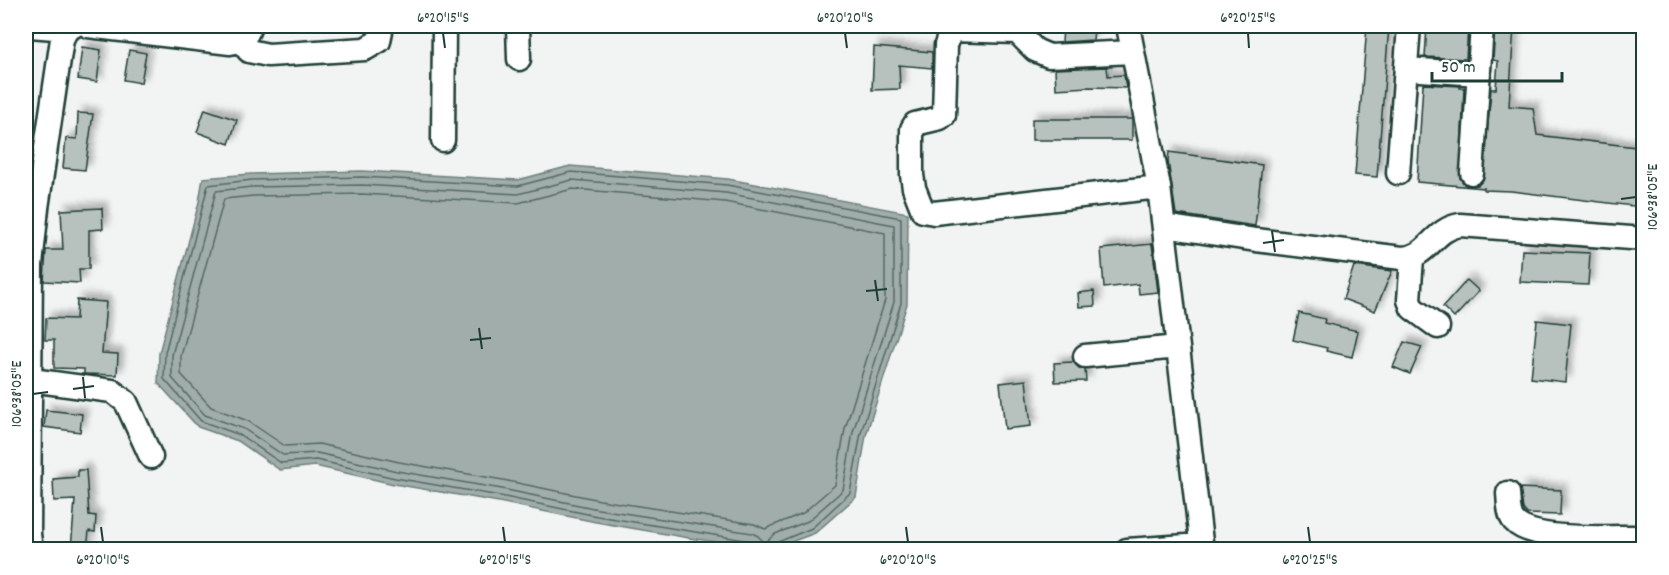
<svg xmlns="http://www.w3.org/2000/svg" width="1669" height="575" viewBox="0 0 1669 575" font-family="Dekko,sans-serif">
	<defs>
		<filter id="shadow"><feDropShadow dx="5.5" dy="-5.5" stdDeviation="3" flood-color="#0004"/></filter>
	</defs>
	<rect width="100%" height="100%" fill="#f2f3f3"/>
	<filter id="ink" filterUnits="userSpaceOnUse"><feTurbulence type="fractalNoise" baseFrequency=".0167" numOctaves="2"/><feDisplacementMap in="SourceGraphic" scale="12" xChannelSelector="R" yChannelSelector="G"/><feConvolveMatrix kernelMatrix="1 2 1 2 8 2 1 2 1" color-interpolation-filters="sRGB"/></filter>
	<g filter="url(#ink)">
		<path fill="#a1adaa" stroke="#6d807b" stroke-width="1.5" d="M 570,166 L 728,179 L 908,213 L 907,304 L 866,435 L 856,497 L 815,533 L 772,549 L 695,539 L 596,522 L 499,502 L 394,484 L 315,466 L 280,470 L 238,441 L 198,427 L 158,383 L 159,353 L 199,202 L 203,178 L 251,174 L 362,171 L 518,180 Z"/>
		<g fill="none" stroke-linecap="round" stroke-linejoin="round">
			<path stroke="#536a63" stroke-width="1.5" d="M 572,180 L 726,193 L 894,225 L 894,302 L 853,432 L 843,490 L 808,521 L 775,534 L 765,543 L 758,536 L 752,533 L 598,509 L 502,489 L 397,471 L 317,453 L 283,455 L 244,429 L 205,415 L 172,378 L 172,355 L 216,191 L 252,187 L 362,185 L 518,194 Z
				M 573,189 L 725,202 L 885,233 L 885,300 L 845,429 L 835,485 L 803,513 L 765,529 L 754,524 L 600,500 L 503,480 L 399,462 L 319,444 L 285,446 L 248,421 L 211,407 L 181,374 L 181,356 L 224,199 L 253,196 L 362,194 L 518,203 Z
				M 757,550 L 755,544 L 751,541 L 597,516 L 500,496 L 395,478 L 316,460 L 281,463 L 240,435 L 201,421 L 164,379 L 165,353 L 208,185 L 252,180 L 362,177 L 518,186 L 571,172 L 727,185 L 901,218 L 901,303 L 861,433 L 850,493 L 812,528 L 778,542 L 774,550"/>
		</g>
		<path fill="#b7c1bd" stroke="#1f3d34" stroke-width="1.5" filter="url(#shadow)" d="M 1367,26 L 1389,26 L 1377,177 L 1355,175 Z
			M 1427,26 L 1468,26 L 1466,59 L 1425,57 Z
			M 1495,26 L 1514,26 L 1509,106 L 1533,108 L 1537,135 L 1644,148 L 1644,187 L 1641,207 L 1511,191 L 1484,190 L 1484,188 L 1417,182 L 1423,84 L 1460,86 L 1460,88 L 1464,88 L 1460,178 L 1464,184 L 1471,186 L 1478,185 L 1483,180 L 1491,89 L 1496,89 L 1498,61 L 1493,60 Z
			M 1063,27 L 1094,29 L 1093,40 L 1062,42 Z
			M 82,47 L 101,50 L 97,82 L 78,79 Z
			M 874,47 L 932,52 L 932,68 L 899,65 L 900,89 L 872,90 Z
			M 129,50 L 146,53 L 141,83 L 124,80 Z
			M 1107,67 L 1108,76 L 1124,75 L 1126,88 L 1089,87 L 1056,89 L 1055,69 Z
			M 205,109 L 237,120 L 229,144 L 197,132 Z
			M 78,113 L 93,114 L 85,170 L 63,168 L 66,138 L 77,139 Z
			M 1032,119 L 1132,119 L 1132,140 L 1032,140 Z
			M 1169,152 L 1262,165 L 1255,226 L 1176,214 L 1168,161 Z
			M 102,208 L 103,229 L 89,230 L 89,269 L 79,269 L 80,283 L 44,281 L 46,250 L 63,250 L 61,210 Z
			M 1152,244 L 1158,292 L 1139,294 L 1138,284 L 1104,288 L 1101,249 Z
			M 1522,250 L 1590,253 L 1588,285 L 1520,282 Z
			M 1354,266 L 1392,271 L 1375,311 L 1343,299 Z
			M 1467,280 L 1479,291 L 1454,318 L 1443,307 Z
			M 1094,291 L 1095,306 L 1079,307 L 1078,293 Z
			M 77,300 L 106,302 L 102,353 L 118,354 L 117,375 L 84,374 L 84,369 L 54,368 L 54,340 L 45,340 L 46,318 L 76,319 Z
			M 1299,313 L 1325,319 L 1324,323 L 1358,331 L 1352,357 L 1326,351 L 1327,348 L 1293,340 Z
			M 1537,320 L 1571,324 L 1565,382 L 1531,378 Z
			M 1404,342 L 1422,347 L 1410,374 L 1393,367 Z
			M 1073,362 L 1079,368 L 1085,369 L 1086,381 L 1055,382 L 1054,363 Z
			M 1026,380 L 1031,426 L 1005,429 L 1000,383 Z
			M 46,410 L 82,414 L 80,432 L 44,427 Z
			M 78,470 L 86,470 L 89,515 L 96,516 L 95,532 L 89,531 L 87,549 L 71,549 L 75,500 L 54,501 L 53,479 L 78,477 Z
			M 1520,488 L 1561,490 L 1560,515 L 1527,514 L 1523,509 Z"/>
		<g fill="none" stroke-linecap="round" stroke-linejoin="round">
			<g stroke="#1f3d34" stroke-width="27">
				<path id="minor" d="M 30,26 L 67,29
					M 88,26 L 230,43 C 241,41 247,37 250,26
					M 518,26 L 519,59
					M 952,26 L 946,45 L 944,115 L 940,118 L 915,124 L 912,129 L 912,175 L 914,188 L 923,211 L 934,213 L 1159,187
					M 1128,26 L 1159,187 L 1202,550
					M 951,30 L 1017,32 L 1035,50 L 1049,56 L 1133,52
					M 241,41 L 249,51 L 268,55 L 365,49 L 379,41 L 382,26
					M 1406,69 L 1479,74
					M 443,140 L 444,26
					M 1398,173 L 1409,26
					M 1472,173 L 1482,26
					M 1164,226 L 1256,240 L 1402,258 C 1428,258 1433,229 1460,225 L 1644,239
					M 1412,258 L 1409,300 L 1412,308 L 1438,327
					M 1085,356 L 1178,347
					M 31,380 L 112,391 L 126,402 L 151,457
					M 1508,493 C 1509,502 1508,514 1514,521 C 1533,543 1615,536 1644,537
					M 31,550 L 29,534 L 31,265 L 37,208 L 62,39 L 67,29 L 74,26
					M 1127,550 L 1202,545"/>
			</g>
			<use href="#minor" stroke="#fff" stroke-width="22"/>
		</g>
	</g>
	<path fill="none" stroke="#1f3d34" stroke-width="2" d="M 443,33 L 445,48M 845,33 L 847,48M 1248,33 L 1249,48M 1621,199 L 1636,197M 1272,231 L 1275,252M 1263,243 L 1284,240M 875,280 L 878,301M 866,291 L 887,289M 479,328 L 482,349M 470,340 L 491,338M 83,377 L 85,398M 73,389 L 94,386M 33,394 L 48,392M 101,527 L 103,542M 503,527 L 505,542M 906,527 L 908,542M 1308,527 L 1310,542"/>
	<rect width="1669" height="575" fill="none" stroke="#fff" stroke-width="66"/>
	<path d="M1432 72v9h130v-9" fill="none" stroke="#1f3d34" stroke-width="3"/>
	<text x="1441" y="72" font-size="18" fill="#1f3d34" stroke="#ffffff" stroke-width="4.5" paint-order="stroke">50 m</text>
	<rect x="33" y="33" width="1603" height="509" fill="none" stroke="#1f3d34" stroke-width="2"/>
	<g font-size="15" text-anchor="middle" fill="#1f3d34">
		<text x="443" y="22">6°20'15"S</text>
		<text x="845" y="22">6°20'20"S</text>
		<text x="1248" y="22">6°20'25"S</text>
		<text transform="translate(1652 197) rotate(-90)" y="5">106°38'05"E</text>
		<text transform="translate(16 394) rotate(-90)" y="5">106°38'05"E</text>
		<text x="103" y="564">6°20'10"S</text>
		<text x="505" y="564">6°20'15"S</text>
		<text x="908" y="564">6°20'20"S</text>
		<text x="1310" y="564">6°20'25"S</text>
	</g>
</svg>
